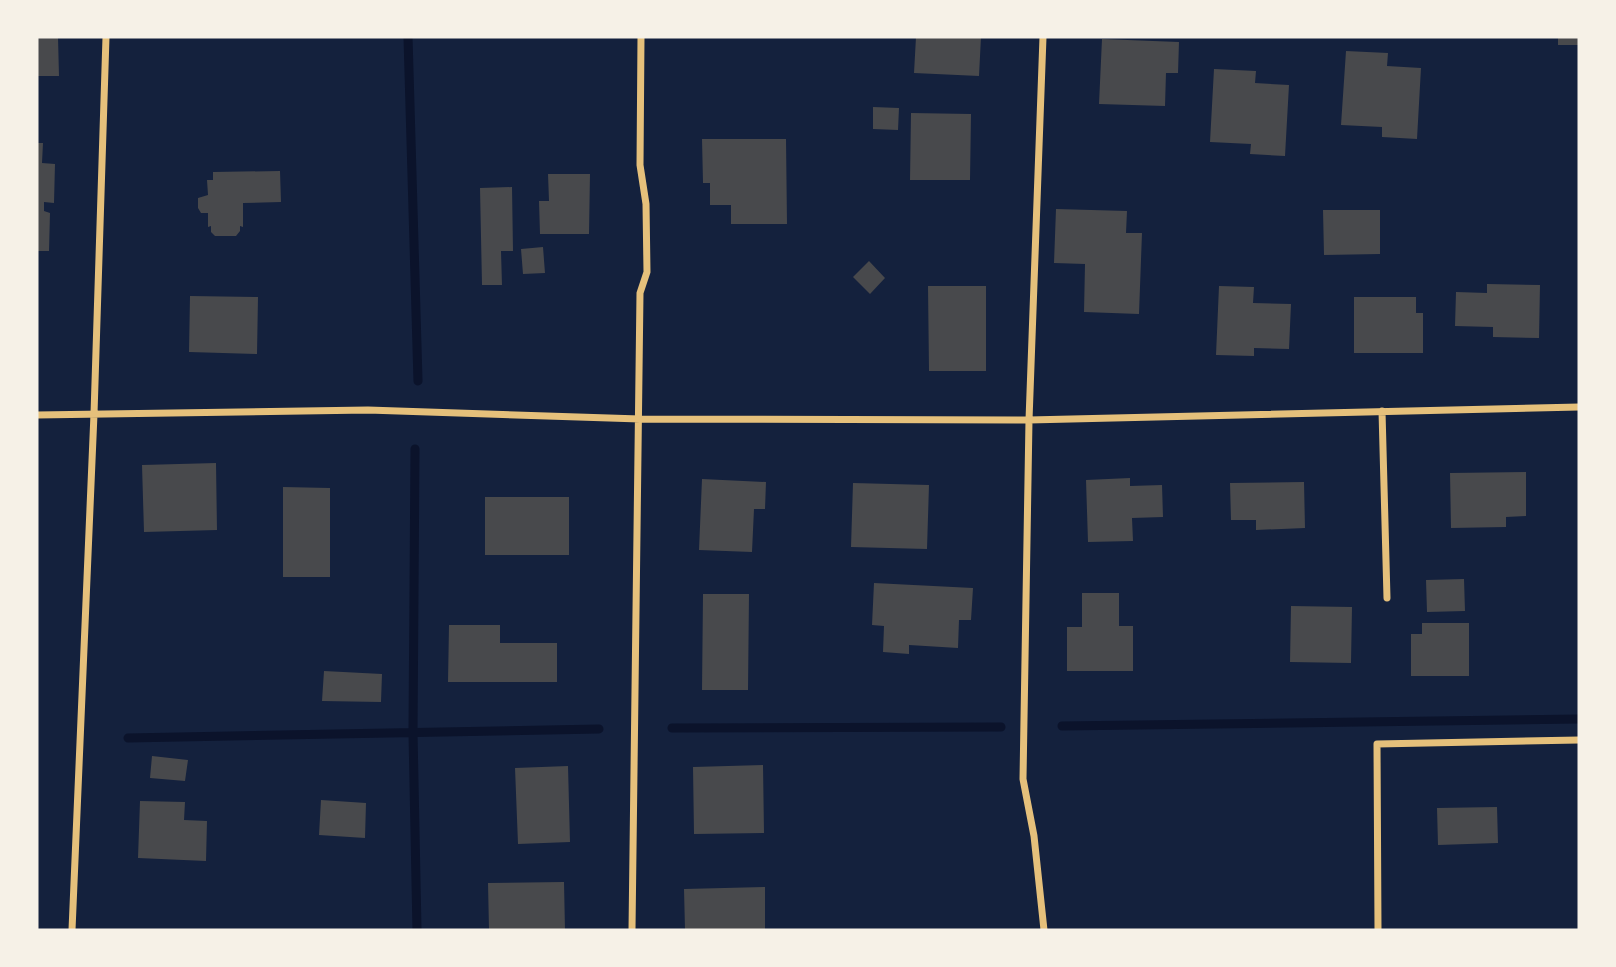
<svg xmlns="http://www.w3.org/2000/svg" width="1616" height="967" viewBox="0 0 1616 967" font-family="'Golos Text',sans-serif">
	<rect width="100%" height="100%" fill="#14213d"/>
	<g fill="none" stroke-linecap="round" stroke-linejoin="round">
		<path stroke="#0b132b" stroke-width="9" d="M 408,37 L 418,381
			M 415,449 L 413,733 L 417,930
			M 1062,726 L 1579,719
			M 672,728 L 1001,727
			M 128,738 L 599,729"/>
	</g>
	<path fill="#48494c" d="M 37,37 L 58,37 L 59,76 L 37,76 Z
		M 916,37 L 981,37 L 979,76 L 914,73 Z
		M 1558,37 L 1579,37 L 1579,45 L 1558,45 Z
		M 1102,39 L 1179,42 L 1178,73 L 1166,73 L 1165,106 L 1099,104 Z
		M 1346,51 L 1388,53 L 1387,66 L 1421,68 L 1417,139 L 1382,137 L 1382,127 L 1341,125 Z
		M 1214,69 L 1256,71 L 1255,83 L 1289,85 L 1285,156 L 1250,154 L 1251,144 L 1210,142 Z
		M 873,107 L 899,108 L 898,130 L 873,129 Z
		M 911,113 L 971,114 L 970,180 L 910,180 Z
		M 702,139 L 786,139 L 787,224 L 731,224 L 731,205 L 710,205 L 710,183 L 703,183 Z
		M 37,143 L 43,143 L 42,163 L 55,164 L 54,203 L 44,202 L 44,211 L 50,213 L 49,251 L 37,251 Z
		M 280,171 L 281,202 L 243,203 L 243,227 L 240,226 L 240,231 L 236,236 L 215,236 L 211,232 L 211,226 L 208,227 L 208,213 L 201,213 L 198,208 L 198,198 L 208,195 L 207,180 L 213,180 L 213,172 Z
		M 548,174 L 590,174 L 589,234 L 540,234 L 539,201 L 549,201 Z
		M 512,187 L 513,251 L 501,251 L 502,285 L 482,285 L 480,188 Z
		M 1056,209 L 1127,211 L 1126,233 L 1142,233 L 1139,314 L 1084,312 L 1085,264 L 1054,263 Z
		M 1323,210 L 1380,210 L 1380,254 L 1324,255 Z
		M 543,247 L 545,273 L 523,274 L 521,249 Z
		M 869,261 L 885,278 L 870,294 L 853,277 Z
		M 1487,284 L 1540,285 L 1539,338 L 1493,337 L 1493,327 L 1455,326 L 1456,292 L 1487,293 Z
		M 928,286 L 986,286 L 986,371 L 929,371 Z
		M 1219,286 L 1254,287 L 1253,303 L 1291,304 L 1289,349 L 1254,348 L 1254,356 L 1216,355 Z
		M 190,296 L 258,297 L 257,354 L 189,352 Z
		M 1354,297 L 1416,297 L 1416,313 L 1423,313 L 1423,353 L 1354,353 Z
		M 216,463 L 217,530 L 144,532 L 142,465 Z
		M 1526,472 L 1526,516 L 1506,517 L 1506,527 L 1451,528 L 1450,473 Z
		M 1130,478 L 1130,486 L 1162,485 L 1163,517 L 1132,518 L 1133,541 L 1088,542 L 1086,480 Z
		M 702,479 L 766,482 L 765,509 L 754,509 L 752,552 L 699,550 Z
		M 1304,482 L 1305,528 L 1256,530 L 1256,520 L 1231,520 L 1230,483 Z
		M 853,483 L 929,485 L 927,549 L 851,547 Z
		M 283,487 L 330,488 L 330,577 L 283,577 Z
		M 485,497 L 569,497 L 569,555 L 485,555 Z
		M 1464,579 L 1465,611 L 1427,612 L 1426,580 Z
		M 874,583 L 973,588 L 971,620 L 959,620 L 958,648 L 909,645 L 909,654 L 883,652 L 884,626 L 872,625 Z
		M 1082,593 L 1119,593 L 1119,626 L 1133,626 L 1133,671 L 1067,671 L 1067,627 L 1082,627 Z
		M 703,594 L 749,594 L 748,690 L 702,690 Z
		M 1291,606 L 1352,607 L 1351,663 L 1290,662 Z
		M 1422,623 L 1469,623 L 1469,676 L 1411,676 L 1411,634 L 1422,634 Z
		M 449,625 L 500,625 L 500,643 L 557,643 L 557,682 L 448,682 Z
		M 324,671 L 382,674 L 381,702 L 322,701 Z
		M 152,756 L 188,760 L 185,781 L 150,778 Z
		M 763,765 L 764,833 L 694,834 L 693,767 Z
		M 568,766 L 570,842 L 518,844 L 515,768 Z
		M 321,800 L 366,803 L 365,838 L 319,835 Z
		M 140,801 L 185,802 L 184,820 L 207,821 L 206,861 L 138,858 Z
		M 1497,807 L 1498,843 L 1438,845 L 1437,808 Z
		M 564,882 L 565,930 L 489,930 L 488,883 Z
		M 765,887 L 765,930 L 685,930 L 684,889 Z"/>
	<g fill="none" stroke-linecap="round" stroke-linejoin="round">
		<path stroke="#e5c07b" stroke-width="7" d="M 1043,37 L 1029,420 L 1023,779 L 1034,836 L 1044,930
			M 1382,411 L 1387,598
			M 37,415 L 368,410 L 640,419 L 1029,420 L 1579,407
			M 72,930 L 94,414 L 106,37
			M 632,930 L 640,293 L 647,272 L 646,204 L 640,165 L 641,37
			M 1378,930 L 1377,744 L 1579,740"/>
	</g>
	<rect width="1616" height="967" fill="none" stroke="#f6f1e7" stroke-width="77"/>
</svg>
